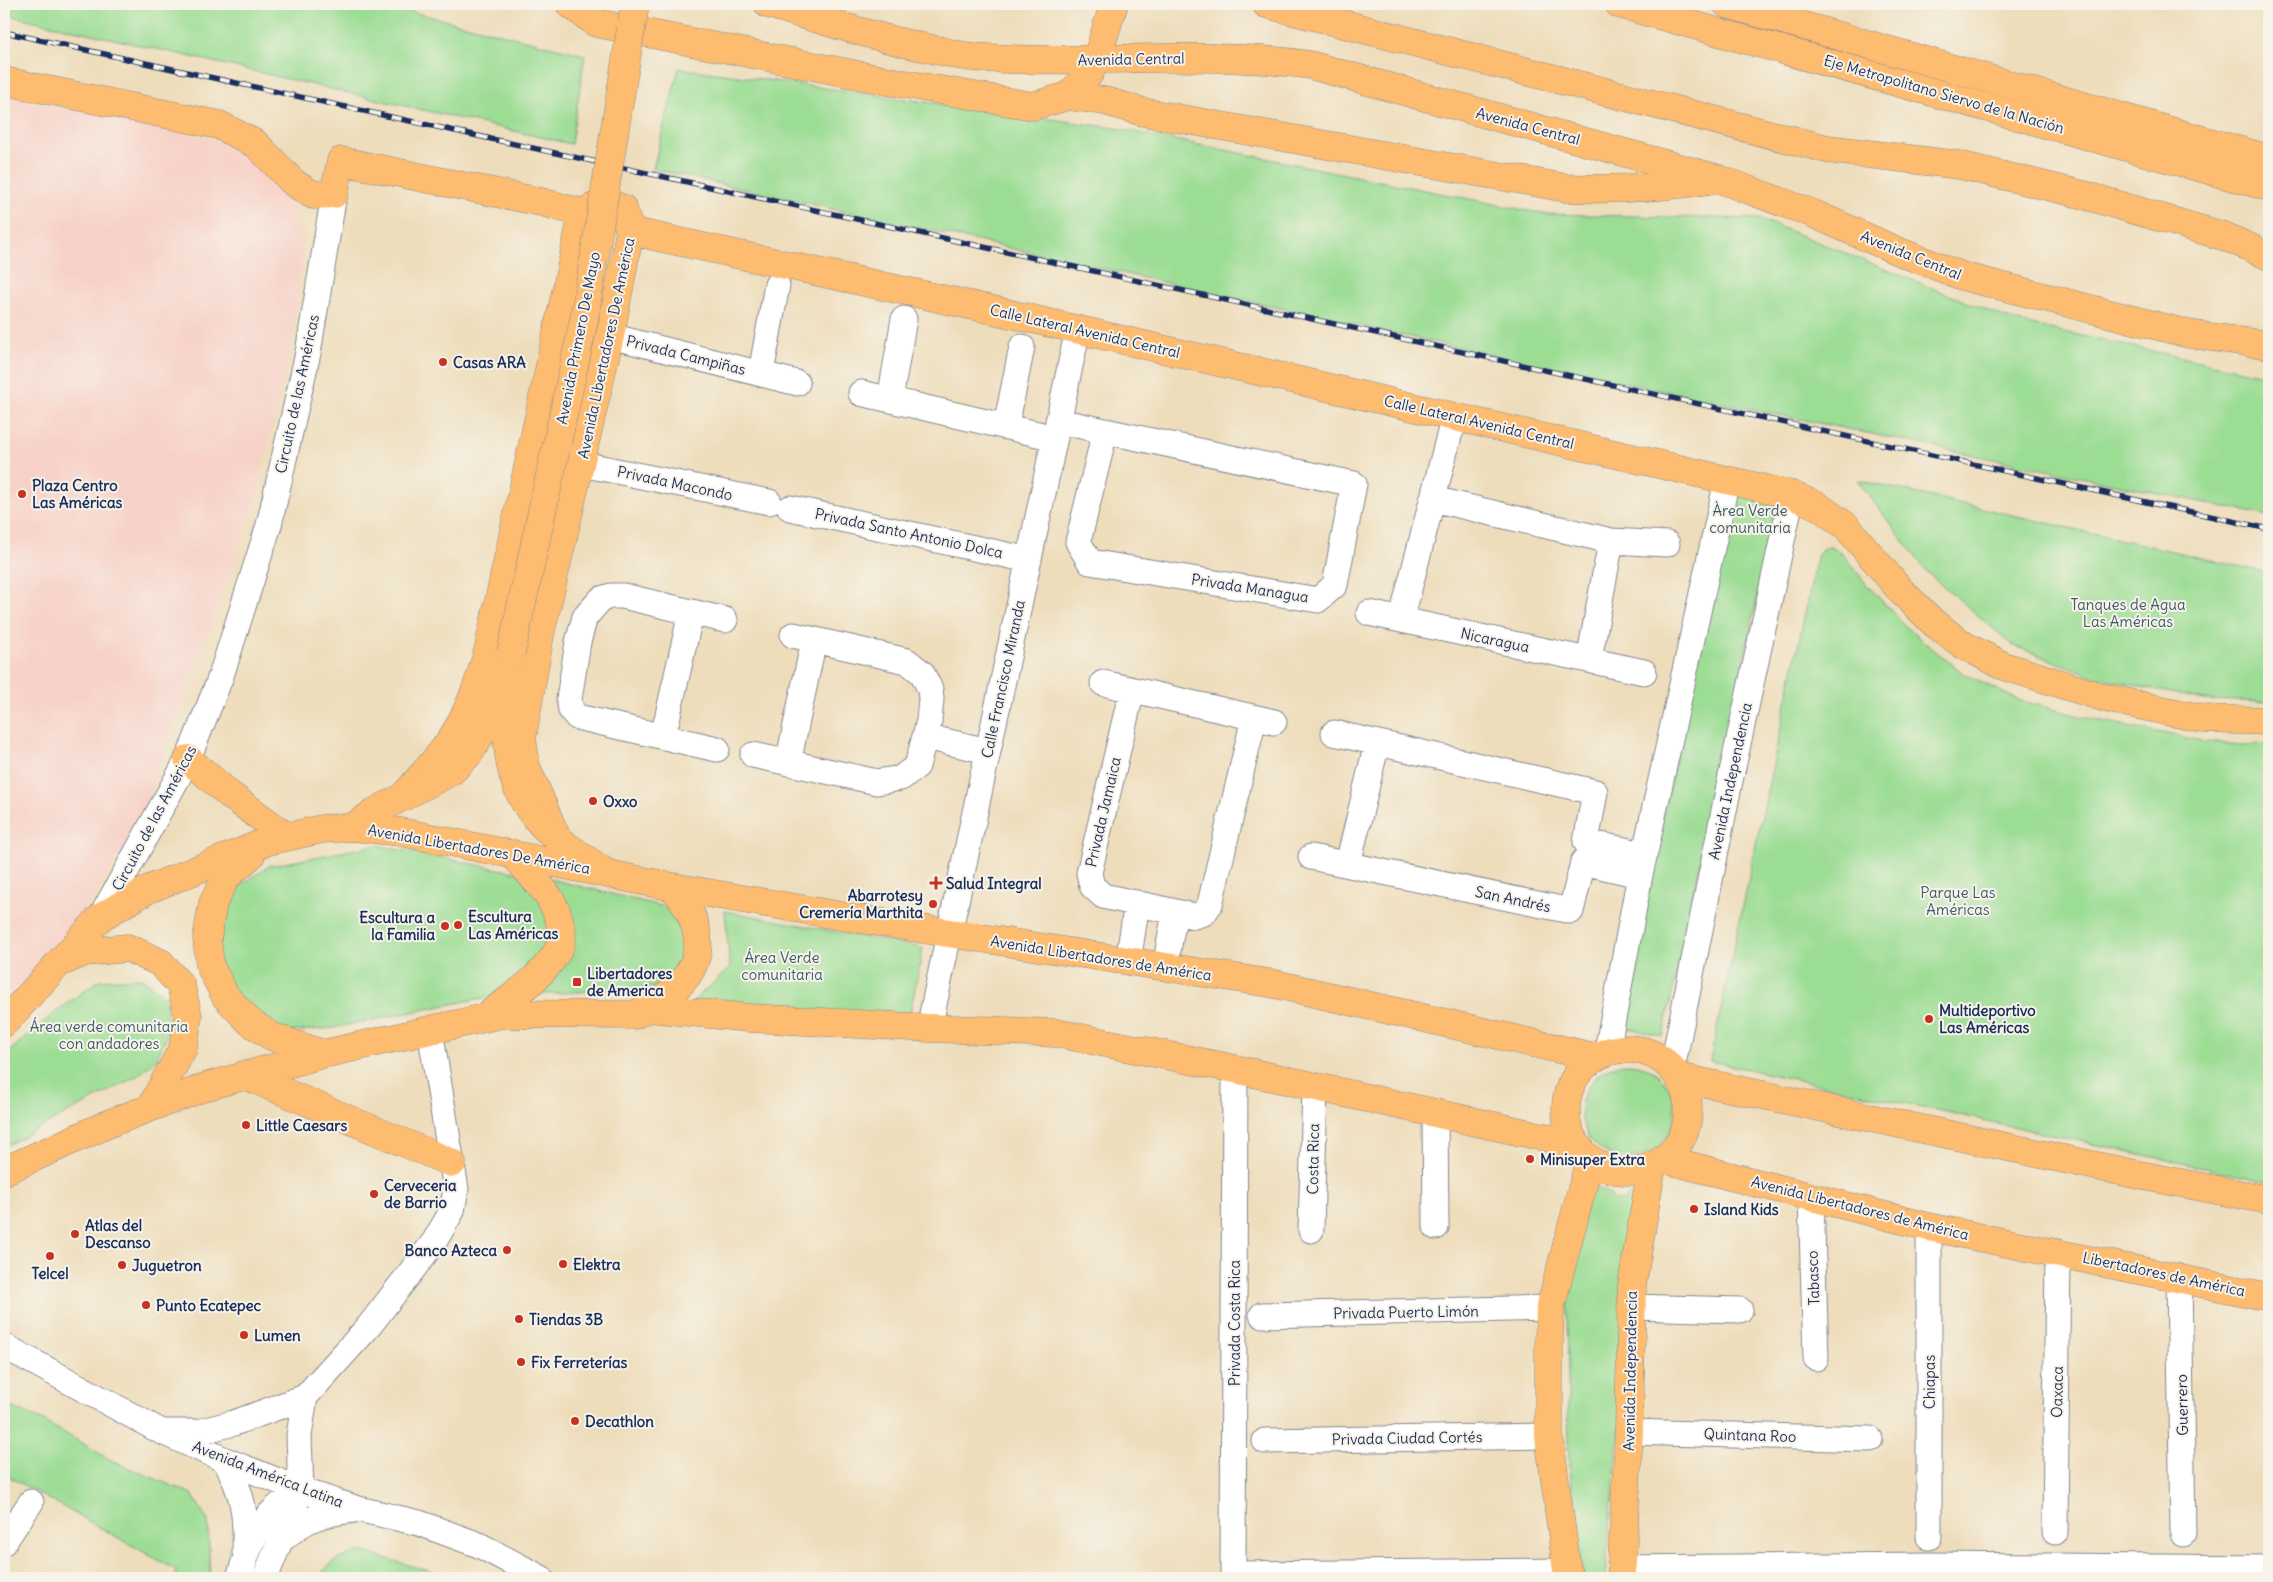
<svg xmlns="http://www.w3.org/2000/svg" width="2273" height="1582" viewBox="0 0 2273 1582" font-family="Delius,sans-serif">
	<rect width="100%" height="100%" fill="#f7f3e8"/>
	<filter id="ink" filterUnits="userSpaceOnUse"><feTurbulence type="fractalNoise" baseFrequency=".02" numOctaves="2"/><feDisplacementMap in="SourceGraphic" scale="10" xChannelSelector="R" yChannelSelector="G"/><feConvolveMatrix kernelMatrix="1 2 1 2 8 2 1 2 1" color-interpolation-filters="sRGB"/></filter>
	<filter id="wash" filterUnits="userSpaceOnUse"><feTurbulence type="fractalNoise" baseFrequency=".0096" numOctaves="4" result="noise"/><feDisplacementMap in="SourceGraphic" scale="20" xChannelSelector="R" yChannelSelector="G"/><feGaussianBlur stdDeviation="1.12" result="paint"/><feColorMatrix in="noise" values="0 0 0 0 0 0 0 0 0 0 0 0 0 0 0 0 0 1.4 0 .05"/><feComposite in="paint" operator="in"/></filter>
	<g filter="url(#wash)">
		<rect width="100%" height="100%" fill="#edb"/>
		<path fill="#f7d1c7" d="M 4,95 L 227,143 L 250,155 L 274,177 L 290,206 L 304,247 L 291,347 L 253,509 L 137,827 L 71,933 L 4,1006 Z"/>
		<path fill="#9cdd94" stroke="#5c8679" d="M 4,4 L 380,4 L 585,55 L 571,144 L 4,14 Z
			M 679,68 L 1115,128 L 1544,214 L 1760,219 L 2017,322 L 2269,376 L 2269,516 L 1523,362 L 653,169 Z
			M 1857,480 L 2269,573 L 2269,702 L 2204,700 L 2096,677 L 2014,646 L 1928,573 Z
			M 1733,490 L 1778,500 L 1663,1036 L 1618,1026 Z
			M 1829,547 L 1837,549 L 1846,558 L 1868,586 L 1909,630 L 1963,673 L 2018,700 L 2083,717 L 2206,742 L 2242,745 L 2269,743 L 2269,1182 L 1710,1061 L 1817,557 L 1822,549 Z
			M 377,845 L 554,880 L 682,911 L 699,939 L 672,986 L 482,998 L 332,1028 L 271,1034 L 218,975 L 215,903 L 269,866 Z
			M 725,911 L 923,948 L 909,1018 L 692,1002 L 730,968 Z
			M 141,978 L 165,996 L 169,1031 L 156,1060 L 137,1076 L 4,1147 L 4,1056 L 53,1014 L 99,980 Z
			M1581 1111a47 47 0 1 1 94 0a47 47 0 1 1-94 0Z
			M 1590,1185 L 1611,1194 L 1612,1200 L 1626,1201 L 1628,1194 L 1642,1198 L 1605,1578 L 1583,1578 L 1569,1469 L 1567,1300 L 1568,1283 Z
			M 4,1404 L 42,1420 L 114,1462 L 192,1494 L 208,1521 L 210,1578 L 174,1578 L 176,1570 L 4,1474 Z
			M 359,1551 L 455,1578 L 456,1578 L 318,1578 L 319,1575 L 336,1560 Z"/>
	</g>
	<g filter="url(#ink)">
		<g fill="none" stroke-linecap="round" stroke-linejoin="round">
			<g stroke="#84868c" stroke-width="27">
				<path id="minor" d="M 610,336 L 797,383
					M 761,373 L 777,285
					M 861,393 L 1055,438
					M 890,399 L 904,319
					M 1058,421 L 1354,484 L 1335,585 L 1318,600 L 1090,562 L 1078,542 L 1105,432
					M 1006,426 L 1022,347
					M 582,464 L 769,502
					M 1433,499 L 1611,541 L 1667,544
					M 790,508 L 1029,560
					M 1369,613 L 1644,672
					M 1401,620 L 1450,432 L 1459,417
					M 1589,660 L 1611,541
					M 1103,683 L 1274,722
					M 1132,690 L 1089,873 L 1092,886 L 1103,896 L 1194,916 L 1204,913 L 1210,904 L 1254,718
					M 1334,733 L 1595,792 L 1586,842 L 1644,854
					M 663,737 L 691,613
					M 926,737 L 988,751
					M 717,749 L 577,717 L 571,710 L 569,699 L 578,642 L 585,617 L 601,599 L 611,596 L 623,596 L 725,620
					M 753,755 L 877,782 L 901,778 L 917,766 L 929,721 L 931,699 L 930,689 L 922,673 L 907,661 L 793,635
					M 788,763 L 814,640
					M 1311,857 L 1571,911 L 1583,862 L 1640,875
					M 1348,864 L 1377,743
					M 101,917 L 188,759 L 221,676 L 269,525 L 308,353 L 334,194
					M 1128,962 L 1137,903
					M 1165,967 L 1175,912
					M 929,1028 L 1078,329
					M 1607,1051 L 1640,875 L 1727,480
					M 1672,1069 L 1730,781 L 1792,495
					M 1435,1113 L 1436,1227
					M 1811,1198 L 1816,1358
					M 1311,1230 L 1315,1087
					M 2179,1277 L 2183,1534
					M 1630,1307 L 1740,1310
					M 1262,1315 L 1550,1308
					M 4,1346 L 160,1431 L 225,1460 L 301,1490 L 358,1509 L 419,1523 L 479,1545 L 541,1578
					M 168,1432 L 198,1432 L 234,1423 L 305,1397 L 369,1326 L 434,1242 L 452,1211 L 456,1189 L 430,1030
					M 1629,1432 L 1870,1439
					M 1265,1441 L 1549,1436
					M 225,1460 C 244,1495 246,1514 245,1553
					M 2055,1532 L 2058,1252
					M 1929,1537 L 1929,1227
					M 280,1541 C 307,1518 318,1514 354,1510
					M 4,1542 L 31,1502
					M 1621,1568 L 1929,1565 L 2269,1568
					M 1233,1574 L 1568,1571
					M 239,1578 C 246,1554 256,1526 275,1509 C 282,1502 292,1496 301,1490
					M 265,1578 L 301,1490 L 299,1436 L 305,1397
					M 1233,1578 L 1235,1069"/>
			</g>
			<g stroke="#84868c" stroke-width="29">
				<path id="major" d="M 4,81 L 219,125 L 256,144 L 294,183 L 313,195 L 334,194 L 341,161 L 541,202 L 583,213
					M 630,231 L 1002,312 L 1792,495 L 1818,506 L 1846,526 L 1901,591 L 1935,624 L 1965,646 L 2004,666 L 2105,698 L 2204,719 L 2269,721
					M 188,759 L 230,795 L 286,836
					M 403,797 C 424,772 448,749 462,720 C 474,698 481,675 488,651 L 583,213 C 597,203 608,202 623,209 L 630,231 L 610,336 L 540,635 L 522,738 L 526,766 L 555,834
					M 251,855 L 226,877 L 213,903 L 207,938 L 210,966 L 226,997 L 250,1022 L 271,1036 L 323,1054
					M 61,962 L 85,952 L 128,948 L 161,963 L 181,986 L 188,1016 L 183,1048 L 151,1107
					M 648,1008 L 750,1018 L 929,1028 L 1056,1033 L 1235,1069 L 1576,1144
					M 484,1018 C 508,1000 551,972 561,943 C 565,932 557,912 552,902 C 542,885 525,869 513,854
					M 4,1023 L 101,917 L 149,889 L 268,841 L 322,829 L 353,827 L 401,832 L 673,887 L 853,918 L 1275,984 L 1594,1057
					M1566 1110a61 61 0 1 1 122 0a61 61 0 1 1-122 0Z
					M 244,1075 L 452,1163
					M 1678,1077 L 2139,1175 L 2269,1200
					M 1663,1159 L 1929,1227 L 2269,1297
					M 4,1171 L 110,1123 L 208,1086 L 323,1054 L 502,1014 L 634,1015 C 696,986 720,945 673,887
					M 1568,1578 L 1549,1436 L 1549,1338 L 1550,1308 L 1590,1159
					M 1621,1578 L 1629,1432 L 1632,1285 L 1652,1165"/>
			</g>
			<g stroke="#84868c" stroke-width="29">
				<path id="highway" d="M 570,4 L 596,23 L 893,82 L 1033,106 L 1068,96 L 1105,101 L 1143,112 L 1566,188 C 1615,190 1661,188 1710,180
					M 768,4 C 822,20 877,38 932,49 C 946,52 960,56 973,57 C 1085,66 1198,49 1310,65 L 1719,179 L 1814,214 L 1895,250 L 1962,276 L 2189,334 L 2269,345
					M 1266,4 L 1827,149 L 1959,165 L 2084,195 L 2226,237 L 2269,256
					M 1619,4 L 2269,187
					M 1727,4 L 2269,159
					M 1068,96 L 1089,74 L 1097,58 L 1114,4
					M 511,653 C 507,669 507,686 507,702 C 506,743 507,785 536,818 C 554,840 582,856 605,872
					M 353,827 L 378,810 L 452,771 L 469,754 L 486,726 L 499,691"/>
			</g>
			<use href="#minor" stroke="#fff" stroke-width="25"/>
			<use href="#major" stroke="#fdbc6f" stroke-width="28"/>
			<use href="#highway" stroke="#fdbc6f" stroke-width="28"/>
			<g stroke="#1b2f5e" stroke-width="5.5">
				<path id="rail" d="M 4,32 L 2269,529"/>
			</g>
			<use href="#rail" stroke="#f7f3e8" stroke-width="4" stroke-dasharray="11" stroke-linecap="butt"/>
			<g stroke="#84868c" stroke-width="29" stroke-linecap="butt">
				<path id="highway-bridge" d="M 511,653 L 584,320 L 635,4"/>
			</g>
			<use href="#highway-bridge" stroke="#fdbc6f" stroke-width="28"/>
		</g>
	</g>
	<g fill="#c8321e" stroke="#f7f3e8" stroke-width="2">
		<circle cx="443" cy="362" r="5"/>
		<circle cx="22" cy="494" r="5"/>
		<circle cx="593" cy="801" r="5"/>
		<path d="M933.5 875.5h5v5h5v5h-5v5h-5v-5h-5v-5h5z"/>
		<circle cx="933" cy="904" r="5"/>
		<circle cx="458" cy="925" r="5"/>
		<circle cx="445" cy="926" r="5"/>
		<rect x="572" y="977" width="10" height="10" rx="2.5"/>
		<circle cx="1929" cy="1019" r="5"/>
		<circle cx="246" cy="1125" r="5"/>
		<circle cx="1530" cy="1159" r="5"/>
		<circle cx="374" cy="1194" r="5"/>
		<circle cx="1694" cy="1209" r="5"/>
		<circle cx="75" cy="1234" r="5"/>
		<circle cx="507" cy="1250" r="5"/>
		<circle cx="50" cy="1256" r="5"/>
		<circle cx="563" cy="1264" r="5"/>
		<circle cx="122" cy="1265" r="5"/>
		<circle cx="146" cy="1305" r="5"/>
		<circle cx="519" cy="1319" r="5"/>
		<circle cx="244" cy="1335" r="5"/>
		<circle cx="521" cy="1362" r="5"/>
		<circle cx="575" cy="1421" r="5"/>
	</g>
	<g text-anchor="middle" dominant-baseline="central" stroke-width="4" stroke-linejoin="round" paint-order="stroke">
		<g font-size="15" fill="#1b2f5e" stroke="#f7f3e8">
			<text transform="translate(1131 59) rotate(-1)">Avenida Central</text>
			<text transform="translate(1944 94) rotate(16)">Eje Metropolitano Siervo de la Nación</text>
			<text transform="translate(1528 126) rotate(15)">Avenida Central</text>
			<text transform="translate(1911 255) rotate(22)">Avenida Central</text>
			<text transform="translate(1085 331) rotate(13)">Calle Lateral Avenida Central</text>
			<text transform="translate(578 338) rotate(-79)">Avenida Primero De Mayo</text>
			<text transform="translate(606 348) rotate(-78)">Avenida Libertadores De América</text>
			<text transform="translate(686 355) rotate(14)">Privada Campiñas</text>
			<text transform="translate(297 394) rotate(-78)">Circuito de las Américas</text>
			<text transform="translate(1479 422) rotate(13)">Calle Lateral Avenida Central</text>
			<text transform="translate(675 483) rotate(12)">Privada Macondo</text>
			<text transform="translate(909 533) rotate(12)">Privada Santo Antonio Dolca</text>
			<text transform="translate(1250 588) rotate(9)">Privada Managua</text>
			<text transform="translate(1495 640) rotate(12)">Nicaragua</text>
			<text transform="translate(1003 679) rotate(-78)">Calle Francisco Miranda</text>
			<text transform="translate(1730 781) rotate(-78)">Avenida Independencia</text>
			<text transform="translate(1103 812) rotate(-77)">Privada Jamaica</text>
			<text transform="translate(154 818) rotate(-62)">Circuito de las Américas</text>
			<text transform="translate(479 849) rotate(10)">Avenida Libertadores De América</text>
			<text transform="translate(1513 899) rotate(12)">San Andrés</text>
			<text transform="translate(1101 958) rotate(9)">Avenida Libertadores de América</text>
			<text transform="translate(1313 1159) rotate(-89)">Costa Rica</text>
			<text transform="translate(1860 1208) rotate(14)">Avenida Libertadores de América</text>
			<text transform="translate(2164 1274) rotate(12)">Libertadores de América</text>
			<text transform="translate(1813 1278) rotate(-92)">Tabasco</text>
			<text transform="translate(1406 1312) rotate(-1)">Privada Puerto Limón</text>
			<text transform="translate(1234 1323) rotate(-90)">Privada Costa Rica</text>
			<text transform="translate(1630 1371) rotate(-89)">Avenida Independencia</text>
			<text transform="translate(1929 1382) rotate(-90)">Chiapas</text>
			<text transform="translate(2057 1392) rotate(-89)">Oaxaca</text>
			<text transform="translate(2182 1405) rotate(-91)">Guerrero</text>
			<text transform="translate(1750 1435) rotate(2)">Quintana Roo</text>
			<text transform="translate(1407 1438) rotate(-1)">Privada Ciudad Cortés</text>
			<text transform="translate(268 1474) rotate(21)">Avenida América Latina</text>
		</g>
		<g font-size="15" font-weight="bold" fill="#1b2f5e" stroke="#f7f3e8" text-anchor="start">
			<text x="453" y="362">Casas ARA</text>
			<text x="32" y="485">Plaza Centro<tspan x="32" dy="17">Las Américas</tspan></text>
			<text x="603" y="801">Oxxo</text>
			<text x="946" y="883">Salud Integral</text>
			<text x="923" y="895" text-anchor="end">Abarrotesy<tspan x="923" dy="17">Cremería Marthita</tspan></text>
			<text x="468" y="916">Escultura<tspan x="468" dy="17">Las Américas</tspan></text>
			<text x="435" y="917" text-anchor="end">Escultura a<tspan x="435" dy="17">la Familia</tspan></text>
			<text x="587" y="973">Libertadores<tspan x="587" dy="17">de America</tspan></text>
			<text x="1939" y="1010">Multideportivo<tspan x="1939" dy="17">Las Américas</tspan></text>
			<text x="256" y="1125">Little Caesars</text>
			<text x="1540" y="1159">Minisuper Extra</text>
			<text x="384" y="1185">Cerveceria<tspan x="384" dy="17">de Barrio</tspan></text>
			<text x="1704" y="1209">Island Kids</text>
			<text x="85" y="1225">Atlas del<tspan x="85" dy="17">Descanso</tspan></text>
			<text x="497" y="1250" text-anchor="end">Banco Azteca</text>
			<text x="573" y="1264">Elektra</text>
			<text x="132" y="1265">Juguetron</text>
			<text x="50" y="1273" text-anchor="middle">Telcel</text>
			<text x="156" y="1305">Punto Ecatepec</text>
			<text x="529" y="1319">Tiendas 3B</text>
			<text x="254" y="1335">Lumen</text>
			<text x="531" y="1362">Fix Ferreterías</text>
			<text x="585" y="1421">Decathlon</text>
		</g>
		<g font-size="15" fill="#3b5a6c" stroke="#f7f3e8">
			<text x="1750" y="510">Àrea Verde<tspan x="1750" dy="17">comunitaria</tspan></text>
			<text x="2128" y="604">Tanques de Agua<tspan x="2128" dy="17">Las Américas</tspan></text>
			<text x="1958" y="892">Parque Las<tspan x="1958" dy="17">Américas</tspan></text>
			<text x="782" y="957">Área Verde<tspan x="782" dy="17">comunitaria</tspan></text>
			<text x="109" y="1026">Área verde comunitaria<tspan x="109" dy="17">con andadores</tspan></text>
		</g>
	</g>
	<rect width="2273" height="1582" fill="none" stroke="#f7f3e8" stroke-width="20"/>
</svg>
